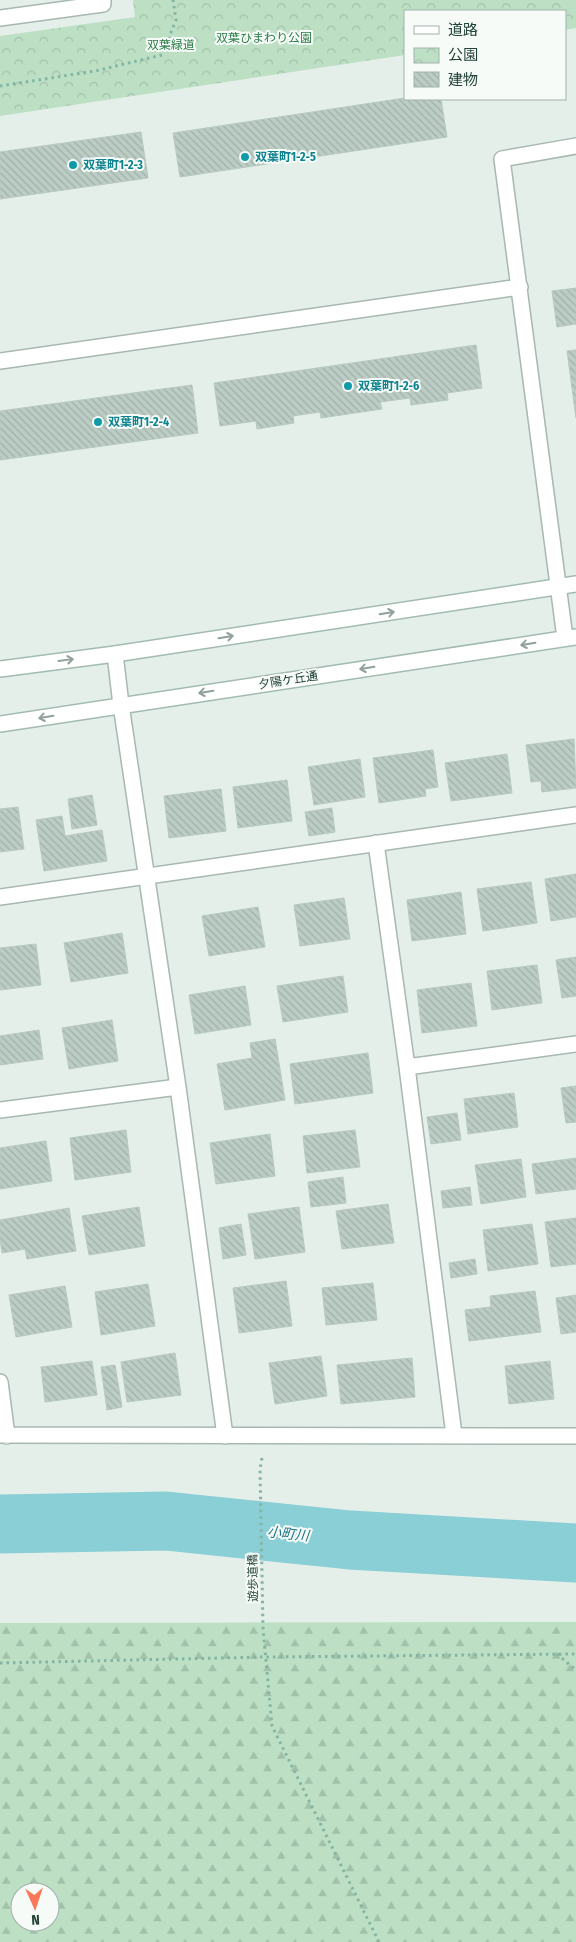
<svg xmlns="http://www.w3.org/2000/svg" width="576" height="1942" viewBox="0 0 576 1942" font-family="'Fira Sans Condensed','Noto Sans JP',sans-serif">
	<defs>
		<pattern id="forest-firs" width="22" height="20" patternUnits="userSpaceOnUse" patternTransform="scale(1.25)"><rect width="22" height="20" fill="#bde0c5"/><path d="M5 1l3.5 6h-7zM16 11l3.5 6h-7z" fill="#a2c1aa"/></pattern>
		<pattern id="park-crowns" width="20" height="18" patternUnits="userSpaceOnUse" patternTransform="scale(1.25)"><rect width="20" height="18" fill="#bde0c5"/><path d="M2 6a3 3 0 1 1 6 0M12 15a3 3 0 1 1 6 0" fill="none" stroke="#a2c1aa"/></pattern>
		<pattern id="building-back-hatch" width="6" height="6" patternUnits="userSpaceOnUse" patternTransform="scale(1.25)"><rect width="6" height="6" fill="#bccdc5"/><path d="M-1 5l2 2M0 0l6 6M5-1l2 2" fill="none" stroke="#a1b1aa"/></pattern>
	</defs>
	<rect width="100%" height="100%" fill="#e5efea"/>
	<path fill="url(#forest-firs)" fill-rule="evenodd" d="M 576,1622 L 576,1942 L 0,1942 L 0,1623 ZM 20,1892 L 50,1892 L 50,1922 L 20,1922 Z"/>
	<path fill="url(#park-crowns)" d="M 133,0 L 576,0 L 576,28 L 565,30 L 565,11 L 405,11 L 405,55 L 0,116 L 0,36 L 135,17 Z"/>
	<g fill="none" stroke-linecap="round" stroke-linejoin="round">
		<path stroke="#8aced6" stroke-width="59" d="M 0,1524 L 166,1521 L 350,1540 L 576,1553"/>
	</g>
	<path fill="url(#building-back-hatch)" stroke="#b6c9c0" d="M 405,98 L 441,99 L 447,137 L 180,177 L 173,133 Z
		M 141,132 L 148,178 L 0,199 L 0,152 Z
		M 576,288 L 576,324 L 557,327 L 552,291 Z
		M 476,345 L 482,388 L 447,393 L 448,400 L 411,405 L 410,398 L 380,402 L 382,409 L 321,418 L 320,412 L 293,416 L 294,423 L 257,429 L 256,421 L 220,426 L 214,383 Z
		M 576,350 L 576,418 L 567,351 Z
		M 192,385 L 198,433 L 0,460 L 0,411 Z
		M 574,739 L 576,788 L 542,792 L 541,781 L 531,782 L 526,745 Z
		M 433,750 L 438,787 L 425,789 L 426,796 L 379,803 L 373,758 Z
		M 507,754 L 512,793 L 451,801 L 445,763 Z
		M 360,759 L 365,797 L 314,805 L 308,767 Z
		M 287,780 L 292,821 L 238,828 L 233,787 Z
		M 221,789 L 226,831 L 169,838 L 164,796 Z
		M 92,795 L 97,825 L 72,829 L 68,799 Z
		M 18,807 L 24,849 L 0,852 L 0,809 Z
		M 332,808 L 335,832 L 309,836 L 305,812 Z
		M 62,816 L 65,836 L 102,830 L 107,861 L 44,871 L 36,820 Z
		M 576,874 L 576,917 L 551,921 L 545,879 Z
		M 531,882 L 537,923 L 483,931 L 477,889 Z
		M 461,892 L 466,934 L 412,941 L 407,900 Z
		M 344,898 L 350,939 L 300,946 L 294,905 Z
		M 258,907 L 265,947 L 209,956 L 202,916 Z
		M 122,933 L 128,973 L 71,982 L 64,943 Z
		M 36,944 L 41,985 L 0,990 L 0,948 Z
		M 576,957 L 576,996 L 562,998 L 556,960 Z
		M 537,965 L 542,1003 L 492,1010 L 487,971 Z
		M 343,976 L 348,1012 L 283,1022 L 277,986 Z
		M 471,983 L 477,1026 L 422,1033 L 417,990 Z
		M 245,986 L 251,1025 L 195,1034 L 189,995 Z
		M 112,1020 L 118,1061 L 69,1069 L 62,1028 Z
		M 39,1030 L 43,1059 L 0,1065 L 0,1036 Z
		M 275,1039 L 285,1100 L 225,1110 L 217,1064 L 252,1058 L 250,1043 Z
		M 368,1053 L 373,1093 L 295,1104 L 290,1064 Z
		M 576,1086 L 576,1122 L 566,1123 L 561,1088 Z
		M 514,1093 L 518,1127 L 468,1134 L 464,1099 Z
		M 457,1113 L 461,1140 L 431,1144 L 427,1117 Z
		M 126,1130 L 131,1172 L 75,1180 L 70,1138 Z
		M 355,1130 L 360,1167 L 307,1173 L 303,1136 Z
		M 270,1134 L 275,1176 L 216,1184 L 210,1143 Z
		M 46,1141 L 52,1181 L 0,1189 L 0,1148 Z
		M 576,1158 L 576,1189 L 536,1194 L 532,1164 Z
		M 521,1159 L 526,1197 L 481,1204 L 475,1165 Z
		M 343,1177 L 346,1203 L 311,1207 L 308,1182 Z
		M 470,1187 L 472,1205 L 443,1208 L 441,1191 Z
		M 388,1204 L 394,1243 L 342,1249 L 336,1211 Z
		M 139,1207 L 145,1246 L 89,1255 L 82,1216 Z
		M 299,1207 L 305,1252 L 255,1259 L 248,1214 Z
		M 69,1208 L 76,1251 L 27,1259 L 25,1249 L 2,1253 L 0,1239 L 0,1220 Z
		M 576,1218 L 576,1264 L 551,1267 L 545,1222 Z
		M 241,1224 L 246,1255 L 223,1259 L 219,1228 Z
		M 532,1224 L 538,1264 L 488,1271 L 483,1230 Z
		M 475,1259 L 477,1274 L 451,1278 L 449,1263 Z
		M 286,1281 L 292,1326 L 239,1333 L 233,1288 Z
		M 373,1283 L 377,1320 L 326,1325 L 322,1288 Z
		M 148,1284 L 155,1326 L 101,1335 L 95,1292 Z
		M 65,1286 L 72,1327 L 16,1337 L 9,1295 Z
		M 535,1291 L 541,1332 L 469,1341 L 465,1310 L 491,1307 L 490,1296 Z
		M 576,1295 L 576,1332 L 561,1334 L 556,1298 Z
		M 175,1353 L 181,1395 L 127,1402 L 121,1362 Z
		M 321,1356 L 327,1396 L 275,1404 L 269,1363 Z
		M 412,1358 L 415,1397 L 341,1404 L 337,1365 Z
		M 92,1361 L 97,1395 L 45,1402 L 41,1367 Z
		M 550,1361 L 554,1399 L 509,1404 L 505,1366 Z
		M 115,1365 L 122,1407 L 107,1410 L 101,1367 Z"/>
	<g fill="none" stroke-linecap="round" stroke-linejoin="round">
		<g stroke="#a7b8b1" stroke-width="18">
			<path id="minor" d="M 0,18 L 103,4 L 103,0
				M 0,361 L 520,287
				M 565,638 L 502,159 L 576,146
				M 115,654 L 121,705 L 178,1087 L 225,1436
				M 376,843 L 407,1067 L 454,1435
				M 0,897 L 576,815
				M 407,1067 L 576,1044
				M 0,1110 L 178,1087
				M 0,1382 L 7,1436
				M 0,1435 L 576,1436"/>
		</g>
		<g stroke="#a2bbb1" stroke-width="18">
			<path id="secondary" d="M 0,669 L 115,654 L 576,584
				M 0,724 L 576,637"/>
		</g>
		<path stroke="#83b4a2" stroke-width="3" stroke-dasharray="2.5 4" stroke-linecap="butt" d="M 0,86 L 95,71 L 162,55 L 176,20 L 173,0
			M 262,1458 L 260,1469 L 263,1628 L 272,1726 L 379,1942
			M 557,1654 L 576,1670
			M 0,1663 L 265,1657 L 576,1654"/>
		<use href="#minor" stroke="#fff" stroke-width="15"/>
		<use href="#secondary" stroke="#fff" stroke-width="15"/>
	</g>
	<defs><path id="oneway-shaft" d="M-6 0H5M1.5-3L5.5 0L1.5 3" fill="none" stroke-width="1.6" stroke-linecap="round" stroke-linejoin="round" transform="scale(1.25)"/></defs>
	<g stroke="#90a09c">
		<use href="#oneway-shaft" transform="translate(387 613) rotate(-9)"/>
		<use href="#oneway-shaft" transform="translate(226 637) rotate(-9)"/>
		<use href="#oneway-shaft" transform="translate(528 644) rotate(171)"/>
		<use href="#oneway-shaft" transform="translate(66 660) rotate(-8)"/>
		<use href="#oneway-shaft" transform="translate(367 668) rotate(171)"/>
		<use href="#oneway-shaft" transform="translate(206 692) rotate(171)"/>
		<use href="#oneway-shaft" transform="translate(46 717) rotate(171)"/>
	</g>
	<g fill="#0f9aa8" stroke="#f6fbf8" stroke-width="2">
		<circle cx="245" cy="157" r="5"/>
		<circle cx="73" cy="165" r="5"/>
		<circle cx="348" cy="386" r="5"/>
		<circle cx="98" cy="422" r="5"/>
	</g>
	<g text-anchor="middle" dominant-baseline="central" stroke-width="4" stroke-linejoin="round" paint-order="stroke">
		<g font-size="12" fill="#2a7b46" stroke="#f6fbf8">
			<text x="264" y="38">双葉ひまわり公園</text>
			<text x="171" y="45">双葉緑道</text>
		</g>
		<g font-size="12" font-weight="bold" fill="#0d838f" stroke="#f6fbf8" text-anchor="start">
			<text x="255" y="157">双葉町1-2-5</text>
			<text x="83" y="165">双葉町1-2-3</text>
			<text x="358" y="386">双葉町1-2-6</text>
			<text x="108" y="422">双葉町1-2-4</text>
		</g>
		<g font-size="12" fill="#224238" stroke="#f6fbf8">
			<text transform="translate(288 680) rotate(-9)">夕陽ケ丘通</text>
			<text transform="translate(253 1578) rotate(-91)">遊歩道橋</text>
		</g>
		<g font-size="14" font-style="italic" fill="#197582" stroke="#f6fbf8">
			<text transform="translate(288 1534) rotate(6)">小町川</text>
		</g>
	</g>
	<rect x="404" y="10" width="162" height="90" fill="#f6fbf8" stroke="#a1b1ab"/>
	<rect x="414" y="26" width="25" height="8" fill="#ffffff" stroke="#a1b1ab"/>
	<text x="448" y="35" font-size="15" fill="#224238">道路</text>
	<rect x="414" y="48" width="25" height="15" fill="url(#park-crowns)" stroke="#a1b1ab"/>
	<text x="448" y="60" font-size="15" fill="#224238">公園</text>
	<rect x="414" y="72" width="25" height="15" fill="url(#building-back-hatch)" stroke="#a1b1ab"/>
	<text x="448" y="85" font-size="15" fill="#224238">建物</text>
	<g transform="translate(35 1907) rotate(177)"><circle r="24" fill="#f6fbf8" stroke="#a1b1ab"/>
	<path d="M0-4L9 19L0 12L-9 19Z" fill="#f97858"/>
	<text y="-8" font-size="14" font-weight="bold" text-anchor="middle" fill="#224238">N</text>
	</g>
</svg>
